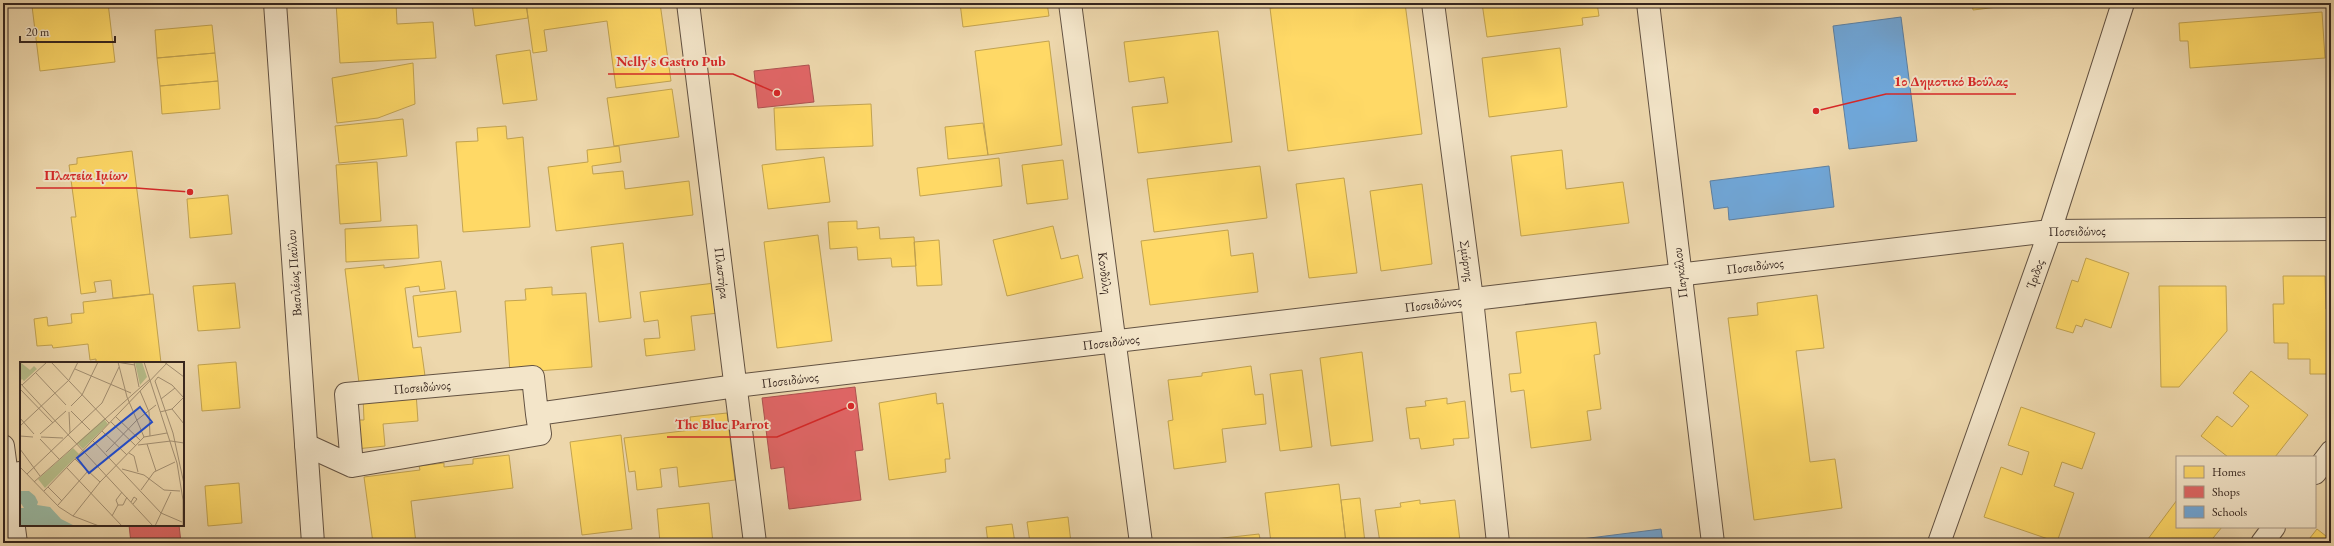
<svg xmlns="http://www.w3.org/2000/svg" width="2334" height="546" viewBox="0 0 2334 546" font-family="'EB Garamond',serif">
	<rect width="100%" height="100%" fill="#edd7ac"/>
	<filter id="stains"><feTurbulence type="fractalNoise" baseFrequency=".005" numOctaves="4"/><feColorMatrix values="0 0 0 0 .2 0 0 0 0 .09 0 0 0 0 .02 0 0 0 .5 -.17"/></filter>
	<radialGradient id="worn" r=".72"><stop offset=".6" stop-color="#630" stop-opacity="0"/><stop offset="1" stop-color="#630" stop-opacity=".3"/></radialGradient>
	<path fill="#ffd966" stroke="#c2a350" d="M 53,3 L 108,3 L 115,62 L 40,71 L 32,6 Z
		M 336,3 L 396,3 L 397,24 L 433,22 L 436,58 L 340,63 Z
		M 472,3 L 526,3 L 528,18 L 475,26 Z
		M 526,3 L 660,3 L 671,81 L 616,88 L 607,21 L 544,30 L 547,51 L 533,53 Z
		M 960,3 L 1047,3 L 1049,16 L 963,27 Z
		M 1312,3 L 1405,3 L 1422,134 L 1288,151 L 1270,8 Z
		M 1482,3 L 1597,3 L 1599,16 L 1582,18 L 1583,25 L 1487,37 Z
		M 1972,3 L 2031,3 L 1973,10 Z
		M 2322,12 L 2325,58 L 2190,68 L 2188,41 L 2180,41 L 2179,23 Z
		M 212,25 L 215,53 L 157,58 L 155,30 Z
		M 1218,31 L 1232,142 L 1138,153 L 1132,107 L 1168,103 L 1164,77 L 1129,82 L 1124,42 Z
		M 1049,41 L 1062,145 L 988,155 L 975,51 Z
		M 1560,48 L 1567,107 L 1489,117 L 1482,58 Z
		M 530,50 L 537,100 L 503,104 L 496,55 Z
		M 215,53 L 218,81 L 160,86 L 157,58 Z
		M 413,63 L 415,104 L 378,118 L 337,123 L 332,78 Z
		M 218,81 L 220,109 L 162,114 L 160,86 Z
		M 672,89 L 679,137 L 614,146 L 607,98 Z
		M 871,104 L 873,146 L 776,150 L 774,108 Z
		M 403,119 L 407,156 L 339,163 L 335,126 Z
		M 983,123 L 988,155 L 948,159 L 945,127 Z
		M 506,126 L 507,139 L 523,137 L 530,227 L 463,232 L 456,142 L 478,141 L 477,128 Z
		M 619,146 L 621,162 L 592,166 L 593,174 L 623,171 L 625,189 L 689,181 L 693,215 L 556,231 L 548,167 L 588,162 L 587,150 Z
		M 1562,150 L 1566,189 L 1623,182 L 1629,223 L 1521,236 L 1511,156 Z
		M 132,151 L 150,294 L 113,298 L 111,280 L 94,282 L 96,292 L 81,294 L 71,217 L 76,217 L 69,165 L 77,164 L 77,158 Z
		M 824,157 L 830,202 L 768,209 L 762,165 Z
		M 999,158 L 1002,186 L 920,196 L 917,168 Z
		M 1063,160 L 1068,199 L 1027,204 L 1022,165 Z
		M 377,162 L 381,221 L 340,224 L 336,165 Z
		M 1260,166 L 1267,218 L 1154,232 L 1147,179 Z
		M 1344,178 L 1357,273 L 1309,278 L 1296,184 Z
		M 1422,184 L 1432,264 L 1381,271 L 1370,191 Z
		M 228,195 L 232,234 L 190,238 L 187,199 Z
		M 857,221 L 857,229 L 879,227 L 880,239 L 914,237 L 916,266 L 892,267 L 891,258 L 858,260 L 857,247 L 830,249 L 828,222 Z
		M 417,225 L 419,258 L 346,262 L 345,229 Z
		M 1053,226 L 1061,259 L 1078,255 L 1083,278 L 1007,296 L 993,240 Z
		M 1228,230 L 1231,256 L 1253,253 L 1258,292 L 1150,305 L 1141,241 Z
		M 818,235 L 832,341 L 777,348 L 764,242 Z
		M 939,240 L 942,285 L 917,286 L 914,242 Z
		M 623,243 L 631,318 L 599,322 L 591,247 Z
		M 2086,258 L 2129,273 L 2111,328 L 2085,319 L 2082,327 L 2076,325 L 2073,333 L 2056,328 L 2072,280 L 2078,282 Z
		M 441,261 L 445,289 L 420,292 L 419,286 L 405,288 L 413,348 L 421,347 L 425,376 L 359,383 L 345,269 L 384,265 L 384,268 Z
		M 2283,276 L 2325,276 L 2326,309 L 2331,308 L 2331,374 L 2310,374 L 2310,359 L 2288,359 L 2288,343 L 2274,343 L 2273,304 L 2284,304 Z
		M 235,283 L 240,328 L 198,331 L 193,286 Z
		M 715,283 L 719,313 L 691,316 L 695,350 L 646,356 L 644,339 L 660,338 L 658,320 L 644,322 L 640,292 Z
		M 2159,286 L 2226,286 L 2227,331 L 2179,387 L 2161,387 Z
		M 552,287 L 552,295 L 586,293 L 592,367 L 510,373 L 505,301 L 526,300 L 525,289 Z
		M 456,291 L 461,332 L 418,337 L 413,296 Z
		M 153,294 L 161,363 L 96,363 L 96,359 L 90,360 L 88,344 L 53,348 L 52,345 L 37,346 L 34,319 L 47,317 L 48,326 L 72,323 L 71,314 L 84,313 L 83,302 Z
		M 1817,295 L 1824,348 L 1796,351 L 1810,462 L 1835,459 L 1842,508 L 1754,520 L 1728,318 L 1758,315 L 1757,303 Z
		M 1596,322 L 1600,354 L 1594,355 L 1601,409 L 1587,411 L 1591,440 L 1531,448 L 1524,390 L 1511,392 L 1509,374 L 1521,373 L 1516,332 Z
		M 1362,352 L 1373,441 L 1331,446 L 1320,358 Z
		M 236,362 L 240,408 L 202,411 L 198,365 Z
		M 1251,366 L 1255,395 L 1263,394 L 1266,424 L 1222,429 L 1226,462 L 1174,469 L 1168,421 L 1173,420 L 1168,380 L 1202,376 L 1202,373 Z
		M 1302,370 L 1312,447 L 1280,451 L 1270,374 Z
		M 2251,371 L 2308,415 L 2275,457 L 2228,457 L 2201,436 L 2217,416 L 2232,427 L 2249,406 L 2233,393 Z
		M 416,393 L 418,421 L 383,424 L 385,446 L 356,449 L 354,420 L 364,420 L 363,397 Z
		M 936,393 L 937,404 L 943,403 L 950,459 L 945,459 L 946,472 L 889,480 L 879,403 Z
		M 1447,398 L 1447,404 L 1465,401 L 1469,438 L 1453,439 L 1454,445 L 1421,449 L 1419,438 L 1410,439 L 1406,408 L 1426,406 L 1425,401 Z
		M 2021,407 L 2095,433 L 2082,469 L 2062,462 L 2054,486 L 2074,493 L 2057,542 L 1984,517 L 2001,467 L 2022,475 L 2029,452 L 2008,445 Z
		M 727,413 L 735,480 L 679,487 L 677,467 L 660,469 L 662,487 L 637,490 L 635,471 L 629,472 L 624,438 L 691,430 L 690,417 Z
		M 621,435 L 632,529 L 582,535 L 570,442 Z
		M 509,455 L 513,488 L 411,501 L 416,543 L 373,543 L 364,477 L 420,470 L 419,466 L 444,463 L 444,467 L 473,464 L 473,459 Z
		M 239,483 L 242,523 L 208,526 L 205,486 Z
		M 1339,484 L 1346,543 L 1271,543 L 1265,493 Z
		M 1360,498 L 1365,543 L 1346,543 L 1341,500 Z
		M 1420,500 L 1420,504 L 1455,500 L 1460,541 L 1454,541 L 1454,543 L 1380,543 L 1375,510 L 1401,507 L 1400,503 Z
		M 2177,500 L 2177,527 L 2222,527 L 2209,543 L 2145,543 Z
		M 709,503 L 713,543 L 660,543 L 657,509 Z
		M 1068,517 L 1071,543 L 1030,543 L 1027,522 Z
		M 1012,524 L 1015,543 L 988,543 L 986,527 Z
		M 2317,529 L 2331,540 L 2331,543 L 2306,543 Z
		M 1259,534 L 1261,543 L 1214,543 L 1214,539 Z"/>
	<path fill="#e06666" stroke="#ad5250" d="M 809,65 L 814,102 L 758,108 L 754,71 Z
		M 855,387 L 863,450 L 855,451 L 861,500 L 789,509 L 784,467 L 771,469 L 762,398 Z
		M 129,525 L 179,525 L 181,543 L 131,543 Z"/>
	<path fill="#6fa8dc" stroke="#5e81a3" d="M 1901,17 L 1917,141 L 1849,149 L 1833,26 Z
		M 1829,166 L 1834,207 L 1729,220 L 1728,207 L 1714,209 L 1710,181 Z
		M 1661,529 L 1663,543 L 1550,543 Z"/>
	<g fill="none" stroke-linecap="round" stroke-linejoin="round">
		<g stroke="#635242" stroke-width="24">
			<path id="pedestrian" d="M 306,445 L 352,466 L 540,434 L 537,414 L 736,386
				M 352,466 L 346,394 L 533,377 L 537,414
				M 7,475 L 21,473"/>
		</g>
		<g stroke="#635242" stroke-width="24">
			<path id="minor" d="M 688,3 L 755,543
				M 1070,3 L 1141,543
				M 1433,3 L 1472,299 L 1498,543
				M 1648,3 L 1713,543
				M 736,386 L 2050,231 L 2331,229
				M 3,446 L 16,543
				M 2315,473 L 2331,452
				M 1939,543 L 2050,231 L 2123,3
				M 2262,543 L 2274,527"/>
		</g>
		<g stroke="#635242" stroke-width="24">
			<path id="tertiary" d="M 275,3 L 313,543"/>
		</g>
		<use href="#pedestrian" stroke="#f3e5c9" stroke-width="22"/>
		<use href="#minor" stroke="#f3e5c9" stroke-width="22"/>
		<use href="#tertiary" stroke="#f3e5c9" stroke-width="22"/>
	</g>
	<g text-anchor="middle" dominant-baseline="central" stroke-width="4" stroke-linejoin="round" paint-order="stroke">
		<g font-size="13" fill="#35251e" stroke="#f3e5c9">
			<text transform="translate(2077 231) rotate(-1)">Ποσειδώνος</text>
			<text transform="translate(1467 261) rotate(82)">Σμύρνης</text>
			<text transform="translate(1755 266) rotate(-7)">Ποσειδώνος</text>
			<text transform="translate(294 273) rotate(-94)">Βασιλέως Παύλου</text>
			<text transform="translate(722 273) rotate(83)">Πλαστήρα</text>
			<text transform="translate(1105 273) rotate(83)">Κονδύλη</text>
			<text transform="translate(1680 273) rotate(-97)">Παγκάλου</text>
			<text transform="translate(2035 274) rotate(-71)">Ίριδος</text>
			<text transform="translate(1433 304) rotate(-7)">Ποσειδώνος</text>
			<text transform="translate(1111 342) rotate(-7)">Ποσειδώνος</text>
			<text transform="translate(790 380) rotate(-7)">Ποσειδώνος</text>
			<text transform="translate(422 387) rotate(-5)">Ποσειδώνος</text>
		</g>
	</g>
	<g transform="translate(20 362)">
		<rect width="164" height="164" fill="#edd7ac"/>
		<path d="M 0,0 L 10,8 L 14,4 L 17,7 L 4,19 L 2,17 L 0,19 ZM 115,0 L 122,0 L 127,15 L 120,23 ZM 84,57 L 88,62 L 63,87 L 57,81 ZM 53,86 L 59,92 L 25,126 L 18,117 Z" fill="#b7be8a"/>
		<path d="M 0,122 L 1,129 L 9,129 L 15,134 L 18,140 L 17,143 L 30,145 L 41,157 L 55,164 L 0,164 L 0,146 L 4,146 L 0,140 Z" fill="#9abaa4"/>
		<path fill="none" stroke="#a39073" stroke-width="1" d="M 31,0 L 89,61M 96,0 L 115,3M 98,0 L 107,35 L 124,75M 114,0 L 119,25M 124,0 L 157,101 L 163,138 L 163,164M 144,0 L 164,15M 55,7 L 111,31M 16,11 L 46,43M 138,15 L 135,19 L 153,71 L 164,122M 138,15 L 152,23 L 164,36M 0,21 L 133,164M 2,23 L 27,0M 0,27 L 33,61M 120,29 L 129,50 L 130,74M 141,37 L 155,26M 51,44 L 62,33 L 78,0M 152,47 L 164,62M 51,49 L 70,68M 140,50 L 152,47 L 164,35M 96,55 L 121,79M 0,56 L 14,72M 91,60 L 116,84M 0,64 L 49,18 L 58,0M 82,69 L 107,93M 50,71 L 82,41 L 99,5M 20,72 L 46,49M 0,74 L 13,75M 21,75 L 43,76M 20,77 L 39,97M 73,79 L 141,151 L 162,160M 151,79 L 164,81M 127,82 L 136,109M 118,83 L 151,79M 0,87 L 20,114M 86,90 L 117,58 L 136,43M 109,91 L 114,94 L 118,110M 55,97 L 80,120M 0,105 L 39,145 L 53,154 L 79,164M 47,106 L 102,164M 102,107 L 124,113 L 144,128 L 160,129M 7,112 L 50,71 L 49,50M 14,120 L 130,17M 28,125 L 42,139M 121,128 L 134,110 L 155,100M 24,129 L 148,0M 102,130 L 96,138 L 98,143 L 103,143 L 107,135M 111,140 L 114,135 L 117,137 L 113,142M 38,143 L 68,109M 53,154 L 80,120 L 124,75 L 147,71M 92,154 L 98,143M 135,164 L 151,130"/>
		<path fill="#1d4ed8" fill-opacity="0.15" stroke="#1d4ed8" stroke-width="2" d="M 120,45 L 132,60 L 69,111 L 57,96 Z"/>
		<rect width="164" height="164" fill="none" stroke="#35251e" stroke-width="2"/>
	</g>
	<path fill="none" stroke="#d62828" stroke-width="1.5" d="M777 93L733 74H608M1816 111L1886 94H2016M190 192L136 188H36M851 406L777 437H667"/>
	<g fill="#d62828" stroke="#f3e5c9" stroke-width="1.5">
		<circle cx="777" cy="93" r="4"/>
		<circle cx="1816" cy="111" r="4"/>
		<circle cx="190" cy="192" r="4"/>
		<circle cx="851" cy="406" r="4"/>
	</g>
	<g font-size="14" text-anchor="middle" font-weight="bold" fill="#d62828" stroke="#f3e5c9" stroke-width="4" stroke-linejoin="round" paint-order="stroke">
		<text x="671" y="66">Nelly's Gastro Pub</text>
		<text x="1951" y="86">1ο Δημοτικό Βούλας</text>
		<text x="86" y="180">Πλατεία Ιμίων</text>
		<text x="722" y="429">The Blue Parrot</text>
	</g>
	<rect width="2334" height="546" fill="none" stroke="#edd7ac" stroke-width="16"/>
	<rect x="4" y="4" width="2326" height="538" fill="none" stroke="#35251e" stroke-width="2"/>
	<rect x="8" y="8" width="2318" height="530" fill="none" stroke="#35251e"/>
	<rect x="2176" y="456" width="140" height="72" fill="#f3e5c9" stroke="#a79885"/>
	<rect x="2184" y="466" width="20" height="12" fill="#ffd966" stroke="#a79885"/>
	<text x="2212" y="476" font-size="12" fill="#35251e">Homes</text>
	<rect x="2184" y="486" width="20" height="12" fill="#e06666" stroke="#a79885"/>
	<text x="2212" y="496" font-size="12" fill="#35251e">Shops</text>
	<rect x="2184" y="506" width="20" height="12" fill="#6fa8dc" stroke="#a79885"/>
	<text x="2212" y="516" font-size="12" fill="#35251e">Schools</text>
	<path d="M20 36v6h95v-6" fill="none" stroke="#35251e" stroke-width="2"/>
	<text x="26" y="36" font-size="12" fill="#35251e" stroke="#f3e5c9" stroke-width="3" paint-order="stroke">20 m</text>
	<rect width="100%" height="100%" filter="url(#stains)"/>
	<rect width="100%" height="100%" fill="url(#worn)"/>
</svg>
